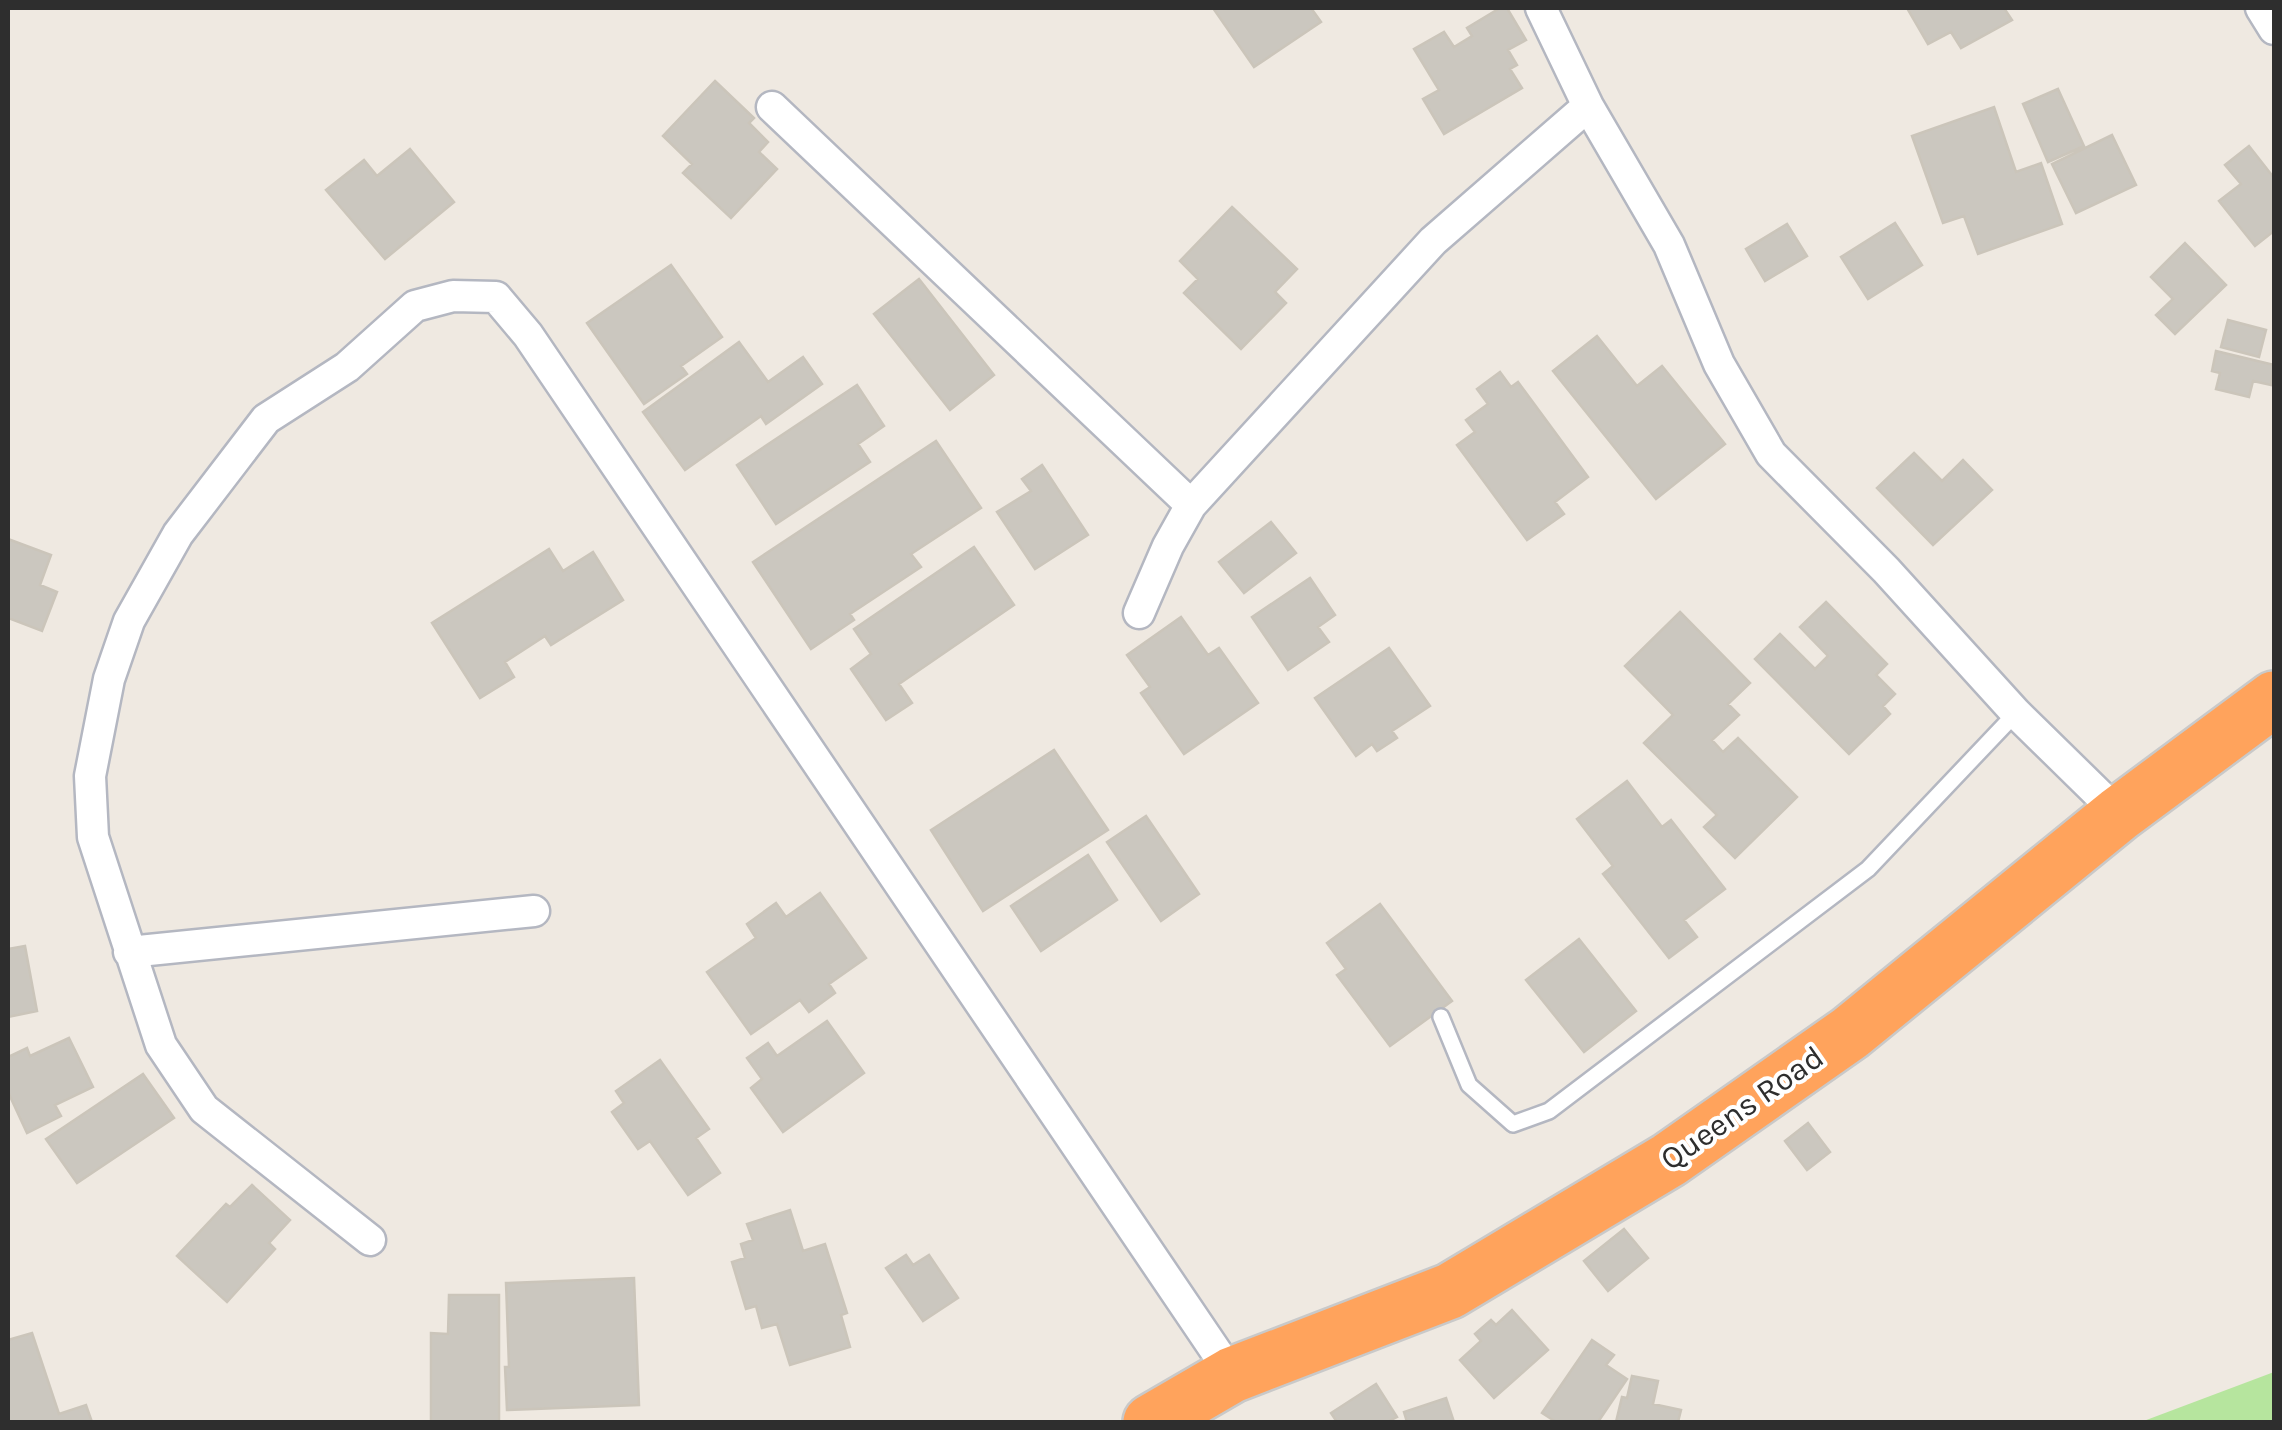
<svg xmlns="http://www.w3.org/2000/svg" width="2282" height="1430" viewBox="0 0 2282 1430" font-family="Karla,sans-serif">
	<rect width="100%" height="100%" fill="#efe9e1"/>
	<path fill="#b6e59e" d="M 2274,1372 L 2274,1422 L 2141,1422 Z"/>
	<path fill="#cbc7bf" stroke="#cbc5ba" stroke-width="2.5" d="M 1213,8 L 1311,8 L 1321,22 L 1254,67 Z
		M 1500,8 L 1507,8 L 1526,40 L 1508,50 L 1517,65 L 1510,69 L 1522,88 L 1444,134 L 1423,99 L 1439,90 L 1414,49 L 1444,32 L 1454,47 L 1472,36 L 1467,28 Z
		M 1907,8 L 2004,8 L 2012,20 L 1961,48 L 1951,32 L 1928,44 Z
		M 715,81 L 754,118 L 749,123 L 768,142 L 759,152 L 777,169 L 731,218 L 683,173 L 692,164 L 663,136 Z
		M 2058,89 L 2084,146 L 2048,162 L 2023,104 Z
		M 1994,107 L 2016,172 L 2041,163 L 2062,224 L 1978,254 L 1964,216 L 1943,223 L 1912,136 Z
		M 2112,135 L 2136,185 L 2076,213 L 2052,164 Z
		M 2249,146 L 2274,178 L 2274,231 L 2255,246 L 2219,201 L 2241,184 L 2225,165 Z
		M 410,149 L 454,202 L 385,259 L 326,190 L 364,160 L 377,176 Z
		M 1232,207 L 1297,269 L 1275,292 L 1286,303 L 1241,349 L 1184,293 L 1198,279 L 1180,261 Z
		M 1895,223 L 1922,265 L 1868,299 L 1841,257 Z
		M 1787,224 L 1807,256 L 1765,281 L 1746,249 Z
		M 2185,243 L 2226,285 L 2175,334 L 2156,315 L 2173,299 L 2151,277 Z
		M 671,265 L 722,337 L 681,366 L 687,374 L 644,404 L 587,323 Z
		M 919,279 L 994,375 L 950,410 L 874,314 Z
		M 2228,320 L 2266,330 L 2259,357 L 2221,347 Z
		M 1597,336 L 1637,386 L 1662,366 L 1725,444 L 1656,499 L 1553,371 Z
		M 739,342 L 768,382 L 803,357 L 822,384 L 766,424 L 761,416 L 685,470 L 643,412 Z
		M 2216,351 L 2274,365 L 2271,385 L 2253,381 L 2249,397 L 2216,389 L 2220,373 L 2212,371 Z
		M 1500,372 L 1511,387 L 1518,382 L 1588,477 L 1555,502 L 1564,514 L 1527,540 L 1457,445 L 1475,432 L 1466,420 L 1488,404 L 1477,389 Z
		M 857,385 L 884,426 L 858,444 L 870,462 L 776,524 L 737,465 Z
		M 936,441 L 981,508 L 911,554 L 921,567 L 850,614 L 854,620 L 811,649 L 753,562 Z
		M 1914,453 L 1942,481 L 1963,460 L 1992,490 L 1933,545 L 1877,488 Z
		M 1042,465 L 1088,535 L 1035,569 L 997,512 L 1031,491 L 1022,479 Z
		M 1271,522 L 1296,553 L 1244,593 L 1219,562 Z
		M 8,539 L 51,555 L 40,585 L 57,592 L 42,631 L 8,618 Z
		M 974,547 L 1014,605 L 899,684 L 912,703 L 886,720 L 851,669 L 871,654 L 854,629 Z
		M 549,549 L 563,571 L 593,552 L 623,600 L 551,645 L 545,636 L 505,662 L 514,677 L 480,698 L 432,623 Z
		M 1310,578 L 1335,615 L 1318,627 L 1329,642 L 1288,670 L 1252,617 Z
		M 1826,602 L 1887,664 L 1876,675 L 1895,694 L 1883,706 L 1890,714 L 1849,754 L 1755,659 L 1780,634 L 1815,669 L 1828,656 L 1800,627 Z
		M 1680,612 L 1750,683 L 1728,704 L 1739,715 L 1712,740 L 1723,752 L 1738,738 L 1797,797 L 1735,858 L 1704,827 L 1717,815 L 1644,743 L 1673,715 L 1625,666 Z
		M 1181,617 L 1208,655 L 1219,648 L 1258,703 L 1184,754 L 1141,693 L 1150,687 L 1127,655 Z
		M 1389,648 L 1430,706 L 1392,731 L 1397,738 L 1377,751 L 1372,744 L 1356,756 L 1315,698 Z
		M 1054,750 L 1108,830 L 983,911 L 931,830 Z
		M 1627,781 L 1662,827 L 1671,820 L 1725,889 L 1684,920 L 1697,937 L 1669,958 L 1603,874 L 1613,866 L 1577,819 Z
		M 1146,816 L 1199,894 L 1161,921 L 1107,842 Z
		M 1088,855 L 1117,900 L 1041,951 L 1011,906 Z
		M 820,893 L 866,958 L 829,984 L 835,993 L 809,1012 L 800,1000 L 751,1034 L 707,972 L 756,938 L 747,924 L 776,903 L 786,917 Z
		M 1380,904 L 1452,1001 L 1390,1046 L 1337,975 L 1346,969 L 1327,943 Z
		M 1579,939 L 1636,1011 L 1584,1052 L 1526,980 Z
		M 25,946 L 37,1011 L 8,1017 L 8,949 Z
		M 827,1021 L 864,1073 L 783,1132 L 751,1088 L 762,1079 L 747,1058 L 768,1043 L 777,1056 Z
		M 69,1038 L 93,1087 L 55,1105 L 61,1116 L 27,1133 L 8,1092 L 8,1057 L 27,1048 L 30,1056 Z
		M 660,1060 L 709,1129 L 696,1138 L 720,1173 L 688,1195 L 650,1141 L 638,1149 L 612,1112 L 624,1103 L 616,1091 Z
		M 143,1074 L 174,1118 L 77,1183 L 46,1139 Z
		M 1808,1123 L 1830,1152 L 1807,1170 L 1785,1141 Z
		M 252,1185 L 290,1220 L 269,1243 L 275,1249 L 227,1302 L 177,1256 L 226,1204 L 230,1207 Z
		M 790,1210 L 803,1251 L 825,1244 L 847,1313 L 841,1315 L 850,1347 L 790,1365 L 777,1324 L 762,1328 L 756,1306 L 746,1309 L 732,1262 L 745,1258 L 741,1244 L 753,1240 L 747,1224 Z
		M 1624,1229 L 1648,1258 L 1608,1291 L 1584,1261 Z
		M 906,1255 L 913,1265 L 929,1255 L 958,1298 L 923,1321 L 886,1268 Z
		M 634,1278 L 639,1405 L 507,1410 L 505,1367 L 509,1367 L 506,1283 Z
		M 449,1295 L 499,1295 L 499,1422 L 431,1422 L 431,1333 L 448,1334 Z
		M 1512,1310 L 1548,1350 L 1494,1398 L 1460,1360 L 1481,1341 L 1475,1334 L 1491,1320 L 1496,1325 Z
		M 32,1333 L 59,1414 L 86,1405 L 92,1422 L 8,1422 L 8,1340 Z
		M 1592,1340 L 1614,1355 L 1606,1365 L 1627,1379 L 1598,1422 L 1556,1422 L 1542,1413 Z
		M 1632,1376 L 1658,1381 L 1653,1404 L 1681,1410 L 1678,1422 L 1616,1422 L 1622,1397 L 1627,1398 Z
		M 1376,1384 L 1397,1417 L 1387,1422 L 1337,1422 L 1331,1413 Z
		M 1446,1398 L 1454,1422 L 1407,1422 L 1404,1412 Z"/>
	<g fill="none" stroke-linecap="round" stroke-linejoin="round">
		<g stroke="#b4b7c1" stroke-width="20">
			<path id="lane" d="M 1441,1017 L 1469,1085 L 1513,1124 L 1549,1111 L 1868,869 L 2016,713"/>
		</g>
		<g stroke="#b4b7c1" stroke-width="35">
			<path id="street" d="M 1541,8 L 1588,106 L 1669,245 L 1719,364 L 1771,454 L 1886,570 L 2016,713 L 2119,814
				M 2261,8 L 2274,29
				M 772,107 L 1191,505
				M 1139,613 L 1168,546 L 1191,505 L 1433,241 L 1588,106
				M 129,952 L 534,911
				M 370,1240 L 204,1109 L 161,1045 L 93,837 L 90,776 L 109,679 L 129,621 L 178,534 L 266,419 L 347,367 L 415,306 L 453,296 L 496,297 L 528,335 L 1232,1375"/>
		</g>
		<g stroke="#c9c9c9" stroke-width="60">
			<path id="highway" d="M 1151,1422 L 1232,1375 L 1450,1291 L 1669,1160 L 1850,1033 L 2119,814 L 2274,699"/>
		</g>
		<use href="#lane" stroke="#fff" stroke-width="15"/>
		<use href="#street" stroke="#fff" stroke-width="30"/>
		<use href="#highway" stroke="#ffa35c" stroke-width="55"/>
	</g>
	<g text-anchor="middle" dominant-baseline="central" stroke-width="8" stroke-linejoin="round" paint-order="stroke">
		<g font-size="32" fill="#2e2e2e" stroke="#fff">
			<text transform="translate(1742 1108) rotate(-35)">Queens Road</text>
		</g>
	</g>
	<rect width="2282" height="1430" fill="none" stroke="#2e2e2e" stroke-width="20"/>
</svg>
